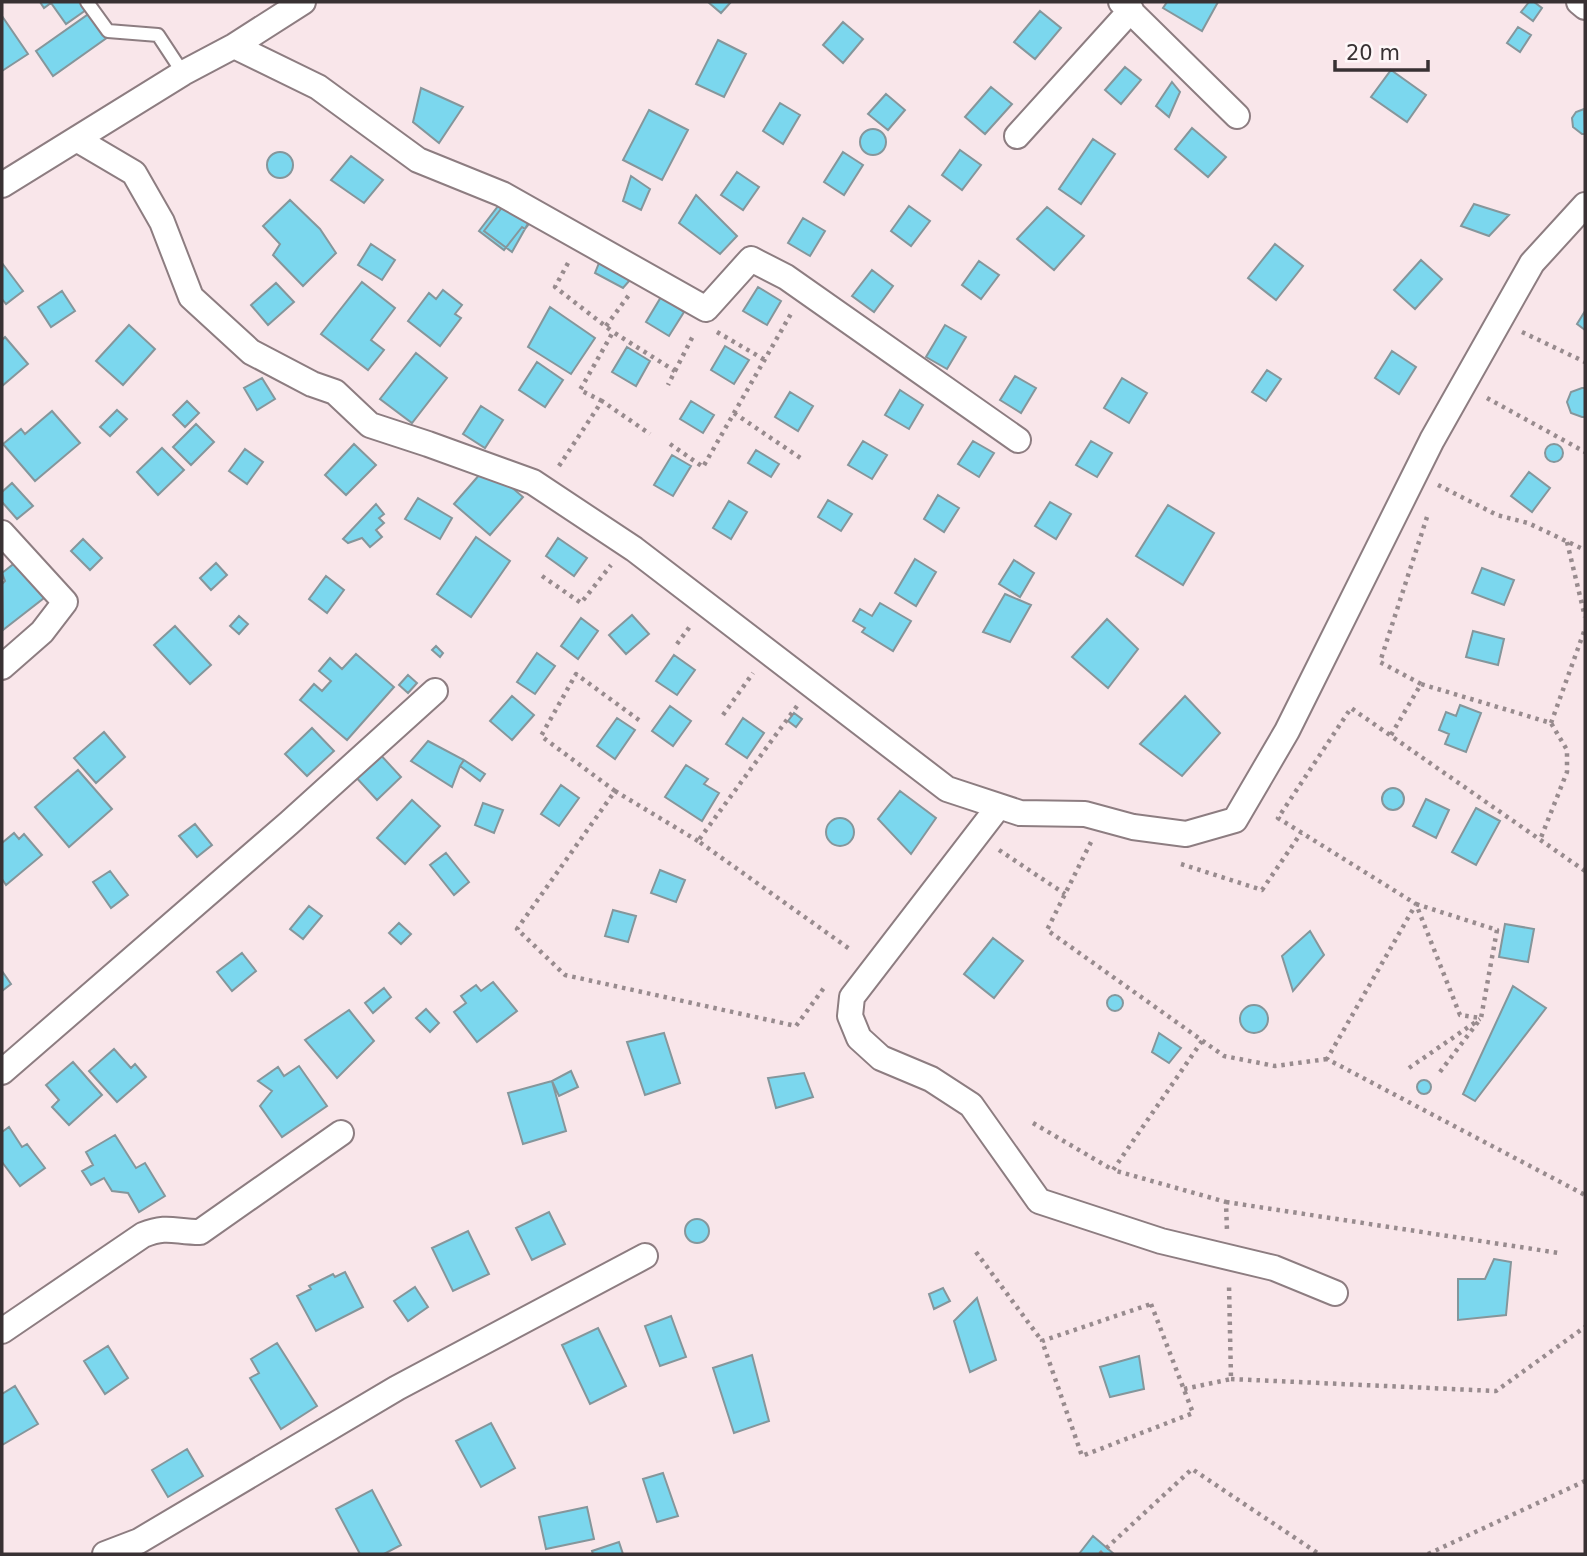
<svg xmlns="http://www.w3.org/2000/svg" width="1587" height="1556" font-family="'DejaVu Sans',sans-serif">
  <rect width="100%" height="100%" fill="#f9e6ea"/>
  <path fill="#7bd7ee" stroke="#85969b" stroke-width="2" d="M40,2H81L86,10L66,24L51,3L44,8Z
    M708,2H731L721,13Z
    M1167,2H1218L1202,31L1163,8Z
    M1529,2H1534L1542,8L1533,21L1521,12Z
    M1040,11L1061,28L1035,59L1014,42Z
    M90,13L108,37L53,76L36,51Z
    M2,16L28,54L2,71Z
    M843,22L863,39L843,63L823,45Z
    M1518,27L1531,35L1520,52L1507,43Z
    M718,40L746,54L724,97L696,84Z
    M1125,67L1141,80L1121,104L1105,90Z
    M1391,70L1426,95L1407,122L1371,97Z
    M1172,82L1180,92L1169,117L1156,106Z
    M991,87L1012,104L985,134L965,117Z
    M421,88L463,107L439,143L413,122Z
    M886,94L905,110L888,130L868,114Z
    M780,103L800,115L783,144L763,131Z
    M1584,109L1585,134H1582L1573,127L1572,118L1576,112Z
    M649,110L688,130L662,180L623,160Z
    M1192,128L1226,157L1208,177L1175,149Z
    M860 142a13 13 0 1 1 26 0a13 13 0 1 1-26 0Z
    M1093,139L1115,154L1081,204L1059,189Z
    M960,150L981,165L962,190L942,175Z
    M843,152L863,165L844,195L824,182Z
    M267 165a13 13 0 1 1 26 0a13 13 0 1 1-26 0Z
    M351,156L383,180L364,203L331,180Z
    M737,172L759,187L743,210L721,195Z
    M631,176L650,189L641,210L623,201Z
    M696,195L737,236L720,254L679,223Z
    M505,197L533,219L525,229L522,227L504,250L479,231Z
    M290,200L320,229L336,253L303,286L273,255L280,244L263,226Z
    M1474,204L1509,215L1489,236L1461,226Z
    M504,205L530,220L512,252L484,231Z
    M909,206L930,221L911,246L891,231Z
    M1047,207L1084,236L1054,270L1017,239Z
    M803,218L825,231L810,256L788,243Z
    M371,244L395,260L382,280L358,265Z
    M1275,244L1303,266L1276,300L1248,278Z
    M1421,260L1442,279L1415,309L1394,290Z
    M979,261L999,275L981,299L962,285Z
    M2,263L23,291L6,304L2,299Z
    M599,263L630,280L623,288L595,273Z
    M872,270L893,286L874,312L852,296Z
    M362,282L395,308L371,340L384,350L368,370L321,334Z
    M276,283L294,302L268,325L251,305Z
    M758,287L781,301L767,325L743,311Z
    M443,290L462,305L455,314L461,318L440,346L408,321L429,293L436,299Z
    M62,291L75,311L51,327L38,307Z
    M661,297L684,312L669,336L646,322Z
    M550,307L595,338L571,374L528,347Z
    M1585,311V330L1577,324Z
    M129,325L155,349L123,385L96,361Z
    M945,325L966,337L947,369L926,357Z
    M5,337L28,364L2,386V340Z
    M725,346L749,360L734,384L711,370Z
    M627,347L650,361L636,386L612,372Z
    M1392,351L1416,367L1399,394L1375,378Z
    M416,353L447,378L412,423L380,399Z
    M537,362L563,380L545,407L519,390Z
    M1267,370L1281,379L1266,401L1252,392Z
    M1015,376L1036,388L1021,413L1000,400Z
    M262,378L275,399L257,410L244,388Z
    M1122,378L1147,393L1129,423L1104,408Z
    M1582,388H1585V417H1582L1571,413L1567,402L1571,392Z
    M900,390L923,405L909,429L885,415Z
    M790,392L813,406L798,431L775,417Z
    M187,401L199,413L185,427L173,415Z
    M691,401L714,415L703,433L680,419Z
    M481,406L503,420L485,448L463,434Z
    M117,410L127,419L110,436L100,427Z
    M52,411L80,443L35,481L3,444L21,429L25,434Z
    M196,424L214,442L191,465L173,447Z
    M863,441L887,455L872,479L848,465Z
    M973,441L994,453L979,477L958,464Z
    M1091,441L1112,453L1097,477L1076,465Z
    M354,444L376,465L346,495L325,475Z
    M1545 453a9 9 0 1 1 18 0a9 9 0 1 1-18 0Z
    M162,448L184,470L158,495L137,472Z
    M245,449L263,462L247,484L229,471Z
    M756,450L779,464L771,477L748,463Z
    M672,455L691,466L673,496L654,485Z
    M487,466L523,497L490,535L454,504Z
    M1529,472L1550,488L1532,512L1511,496Z
    M12,483L33,506L17,519L2,502V492Z
    M938,495L959,508L944,532L924,519Z
    M418,498L452,518L440,539L405,519Z
    M828,500L852,514L841,531L818,517Z
    M729,501L747,512L731,539L713,528Z
    M1050,502L1071,514L1056,539L1035,526Z
    M376,504L384,514L379,518L384,523L376,530L382,537L370,547L362,538L348,543L343,539Z
    M1168,505L1214,533L1183,585L1136,556Z
    M476,537L510,561L471,617L437,594Z
    M558,538L587,558L574,576L546,556Z
    M83,539L102,558L90,570L71,551Z
    M915,559L936,572L916,606L895,593Z
    M1014,560L1034,573L1020,597L999,584Z
    M16,562L44,598L3,630L2,584L5,581L2,573Z
    M216,563L227,575L211,590L200,578Z
    M1482,568L1514,580L1504,605L1472,593Z
    M326,576L344,590L327,613L309,599Z
    M1005,594L1031,605L1010,642L983,632Z
    M880,603L911,621L893,651L862,632L865,628L853,621L860,609L872,616Z
    M632,615L649,634L626,654L609,635Z
    M239,616L248,624L239,634L230,626Z
    M581,618L598,631L578,659L561,646Z
    M1107,619L1138,649L1108,688L1072,657Z
    M175,626L211,665L190,684L154,645Z
    M1473,631L1504,639L1498,665L1466,657Z
    M436,646L443,653L440,657L432,650Z
    M537,653L555,666L535,694L517,682Z
    M356,654L394,687L347,740L300,700L314,684L322,691L331,681L319,671L330,658L342,669Z
    M674,655L695,670L677,695L656,681Z
    M408,675L417,683L408,693L399,685Z
    M512,696L534,715L512,740L490,721Z
    M1185,696L1220,733L1182,776L1140,744Z
    M1460,705L1481,713L1466,752L1445,744L1449,734L1439,730L1446,712L1456,716Z
    M670,706L691,721L673,746L652,731Z
    M794,713L802,719L796,727L788,721Z
    M617,718L635,730L615,759L597,746Z
    M743,718L764,733L747,758L726,744Z
    M312,728L334,751L307,776L285,754Z
    M104,732L125,757L96,783L74,758Z
    M428,741L464,760L460,766L452,787L411,761Z
    M377,751L401,777L377,800L353,774Z
    M464,760L485,774L480,781L460,766Z
    M686,765L708,779L704,784L719,793L702,821L665,797Z
    M78,770L112,809L69,847L35,807Z
    M561,785L579,798L559,826L541,814Z
    M1382 799a11 11 0 1 1 22 0a11 11 0 1 1-22 0Z
    M900,791L936,818L911,854L878,819Z
    M1426,799L1449,810L1436,838L1413,826Z
    M412,800L440,826L405,864L377,838Z
    M483,803L503,810L494,833L475,825Z
    M1476,808L1500,821L1476,865L1452,852Z
    M826 832a14 14 0 1 1 28 0a14 14 0 1 1-28 0Z
    M195,824L212,845L197,857L179,836Z
    M14,833L19,839L24,834L42,855L6,885L2,879V843Z
    M446,853L469,882L454,895L430,865Z
    M660,870L685,880L676,902L651,893Z
    M110,871L128,895L111,908L93,882Z
    M309,906L322,916L303,939L290,929Z
    M613,910L636,916L628,942L605,936Z
    M399,923L411,934L401,944L389,933Z
    M1505,924L1534,929L1528,962L1499,957Z
    M1310,931L1324,955L1293,991L1282,956Z
    M993,938L1023,961L994,998L964,974Z
    M242,953L256,971L232,991L217,972Z
    M2,971L11,984L2,991Z
    M493,982L517,1011L477,1042L454,1012L466,1003L461,996L476,985L481,991Z
    M1513,986L1546,1008L1475,1101L1463,1094Z
    M384,988L391,997L373,1013L365,1003Z
    M1107 1003a8 8 0 1 1 16 0a8 8 0 1 1-16 0Z
    M1240 1019a14 14 0 1 1 28 0a14 14 0 1 1-28 0Z
    M426,1009L439,1023L430,1032L416,1018Z
    M349,1010L374,1041L337,1078L305,1040Z
    M664,1033L680,1083L645,1095L627,1042Z
    M1159,1033L1181,1048L1169,1063L1152,1052Z
    M114,1049L131,1068L135,1064L146,1077L117,1102L89,1071Z
    M73,1062L102,1095L69,1125L52,1107L59,1100L46,1085Z
    M299,1066L327,1106L282,1137L260,1106L272,1091L258,1081L278,1067L284,1076Z
    M571,1071L578,1087L559,1096L552,1081Z
    M804,1073L813,1097L776,1108L768,1078Z
    M1417 1087a7 7 0 1 1 14 0a7 7 0 1 1-14 0Z
    M552,1081L566,1131L523,1144L508,1093Z
    M9,1127L22,1147L27,1144L45,1168L20,1186L2,1162V1132Z
    M115,1135L136,1168L145,1163L165,1196L139,1212L128,1193L112,1191L104,1178L91,1185L82,1171L93,1165L86,1152Z
    M549,1212L565,1244L532,1260L516,1228Z
    M685 1231a12 12 0 1 1 24 0a12 12 0 1 1-24 0Z
    M468,1231L489,1274L453,1291L432,1248Z
    M1494,1259L1511,1262L1506,1315L1458,1320V1279H1485Z
    M345,1272L363,1307L316,1331L297,1296L311,1289L309,1286L333,1274L335,1277Z
    M415,1287L428,1307L408,1321L394,1301Z
    M943,1288L950,1301L934,1309L929,1294Z
    M977,1298L996,1360L970,1372L954,1321Z
    M671,1316L686,1357L660,1366L645,1326Z
    M598,1328L626,1386L590,1404L562,1345Z
    M277,1343L317,1406L281,1429L250,1378L259,1373L251,1359Z
    M108,1346L128,1378L105,1394L84,1361Z
    M752,1355L769,1421L734,1433L713,1368Z
    M1139,1356L1144,1389L1110,1397L1100,1367Z
    M15,1386L38,1424L2,1445V1394Z
    M491,1423L515,1468L481,1487L456,1441Z
    M187,1449L203,1476L168,1497L152,1470Z
    M663,1473L678,1516L657,1522L643,1479Z
    M372,1490L401,1545L384,1554H360L336,1509Z
    M587,1507L594,1539L546,1549L539,1517Z
    M1093,1536L1114,1554H1079Z
    M619,1542L623,1554H593L592,1551Z"/>
  <g fill="none" stroke-linecap="round" stroke-linejoin="round">
    <g stroke="#8d7d81" stroke-width="16">
      <path id="service" d="M87,2L108,31L158,35L183,73"/>
    </g>
    <g stroke="#8d7d81" stroke-width="28">
      <path id="minor" d="M1121,2L1237,116
        M1579,2L1585,7
        M234,46L318,87L418,160L502,194L706,309L751,259L786,277L1018,440
        M1017,136L1131,10
        M78,140L134,173L162,222L191,297L251,352L312,384L335,392L370,425L428,444L533,482L634,549L947,789L1020,813L1085,814L1133,827L1186,834L1235,820L1287,731L1432,440L1532,263L1585,205
        M2,185L183,73L234,46L303,2
        M2,533L65,602L42,632L2,667
        M999,806L852,997L850,1016L859,1038L881,1058L931,1079L971,1105L1039,1201L1161,1241L1274,1268L1335,1293
        M2,1072L289,823L435,691
        M2,1331L143,1235C168,1225 174,1232 200,1232L341,1133
        M105,1554L139,1541L397,1388L645,1256"/>
    </g>
    <path stroke="#988b8e" stroke-width="4.5" stroke-dasharray="3.5 5" stroke-linecap="butt" d="M568,263L555,287L613,332
      M606,326L629,295
      M717,332L765,360
      M1522,332L1585,362
      M675,371L694,334
      M1487,398L1585,452
      M602,401L580,390L613,332L675,371L668,385
      M734,413L802,459
      M670,444L703,467L792,312
      M559,466L602,401L650,434
      M1438,485L1497,515L1528,523L1585,550
      M1567,542L1585,617
      M542,576L581,603L611,565
      M677,644L691,625
      M1421,684L1380,662L1427,517
      M797,706L698,841L851,950
      M723,715L753,673
      M1551,723L1585,629
      M1391,735L1421,684L1551,723L1567,750V772L1540,840
      M615,791L541,736L576,674L643,723
      M698,841L615,791L517,929L565,975L796,1026L826,985
      M1091,842L1047,930L1224,1056L1275,1066L1327,1059
      M999,850L1065,894
      M1181,864L1262,890L1301,833
      M1585,871L1351,708L1278,818L1416,904L1327,1059L1585,1195
      M1416,904L1497,930L1481,1018L1460,1015Z
      M1202,1041L1113,1170L1226,1202L1227,1231
      M1409,1068L1480,1019
      M1440,1072L1478,1022
      M1033,1123L1113,1170
      M1226,1202L1559,1253
      M976,1252L1042,1341
      M1151,1304L1193,1413L1082,1456L1042,1341Z
      M1231,1379L1496,1391L1585,1327
      M1184,1389L1231,1379L1229,1285
      M1100,1554L1192,1469L1319,1554
      M1428,1554L1585,1481"/>
    <use href="#service" stroke="#fff" stroke-width="12"/>
    <use href="#minor" stroke="#fff" stroke-width="24"/>
  </g>
  <rect width="1587" height="1556" fill="none" stroke="#383133" stroke-width="7"/>
  <path d="M1335 60v10h93v-10" fill="none" stroke="#383133" stroke-width="3.5"/>
  <text x="1346" y="60" font-size="21" fill="#383133" stroke="#fef7f8" stroke-width="5" paint-order="stroke">20 m</text>
</svg>
